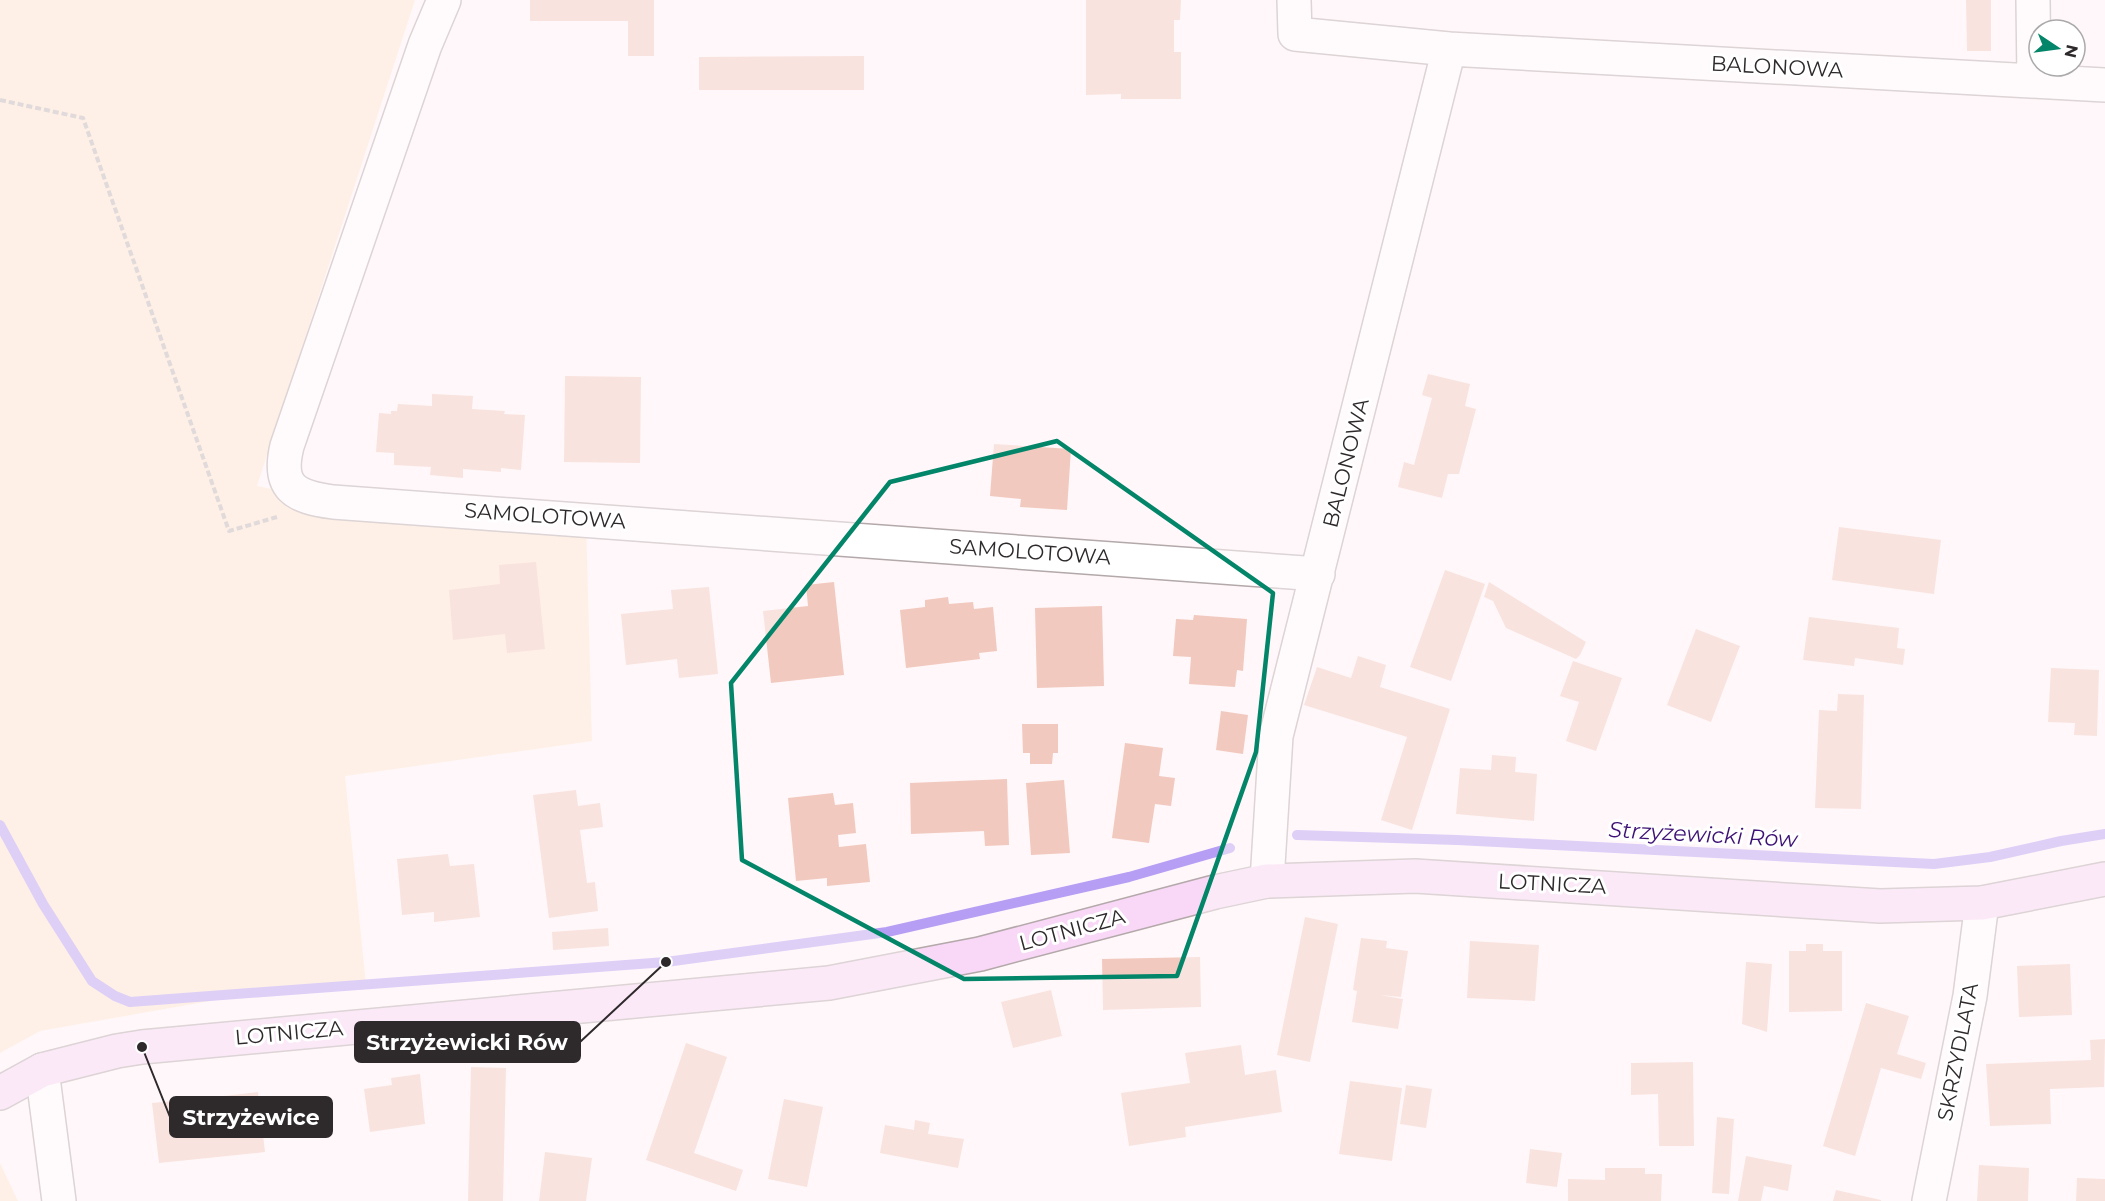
<svg xmlns="http://www.w3.org/2000/svg" width="2105" height="1201" font-family="Montserrat,sans-serif">
  <rect width="100%" height="100%" fill="#fff7f9"/>
  <path fill="#fde7ce" d="M0,0H415L257,486L333,502L586,519L592,741L345,776L366,985L244,995L40,1031L0,1053Z
    M0,1163L18,1201H0Z"/>
  <g fill="none" stroke-linecap="round" stroke-linejoin="round">
    <path stroke="#b69ef4" stroke-width="10" d="M0,825L43,904L92,981L115,996L130,1002L666,962L887,932L1129,877L1230,848
      M1297,835L1457,840L1934,864L1990,857L2061,841L2105,834"/>
  </g>
  <path fill="#f2c9be" d="M530,0H654V56H628V21H530Z
    M1086,0H1181L1180,20H1174V52H1181V99H1121V94L1086,95Z
    M1966,0H1991V51H1967Z
    M864,56V90H699V57Z
    M1428,374L1470,384L1465,406L1476,409L1459,474H1448L1442,498L1398,487L1404,462L1414,465L1432,398L1422,395Z
    M565,376L641,377L640,463L564,462Z
    M432,394L473,396L472,409L505,411L504,414L525,415L521,470L501,468V472L463,469V478L430,475L431,467L394,465V453L376,452L379,413L391,414V411H397L398,404L432,406Z
    M994,444L1071,449L1067,510L1020,507L1021,499L990,496Z
    M1839,527L1941,540L1934,594L1832,580Z
    M536,562L545,649L507,653L505,634L453,640L449,590L500,584L499,565Z
    M1445,570L1485,584L1451,681L1410,667Z
    M834,582L844,675L771,683L763,611L808,606L806,585Z
    M1489,582L1586,642L1580,655L1576,659L1506,628L1493,601L1484,597Z
    M709,587L718,674L679,678L677,659L626,665L621,614L673,609L671,590Z
    M948,597L949,604L973,602L974,609L993,607L997,651L979,653L980,659L906,668L900,610L925,607V600Z
    M1102,606L1104,686L1037,688L1035,608Z
    M1194,615L1247,619L1243,671L1237,670L1235,687L1189,684L1191,657L1173,656L1176,619L1193,620Z
    M1809,617L1899,628L1897,648L1905,649L1903,665L1855,658L1854,666L1803,660Z
    M1696,629L1740,646L1711,722L1667,705Z
    M1358,656L1386,665L1380,687L1450,709L1412,830L1381,820L1407,737L1304,705L1317,667L1351,678Z
    M1573,661L1622,678L1596,751L1566,741L1579,702L1560,696Z
    M2051,668L2099,670L2097,736L2074,735L2075,723L2048,722Z
    M1838,694L1864,695L1861,809L1815,808L1819,710L1837,711Z
    M1221,711L1248,715L1243,754L1216,750Z
    M1022,724H1058V753H1053L1052,764H1030V753H1023Z
    M1125,743L1163,748L1159,776L1175,778L1171,806L1155,804L1149,843L1112,838Z
    M1492,755L1516,757L1515,772L1537,774L1534,821L1456,814L1460,768L1491,770Z
    M1007,779L1009,845L985,846L984,831L911,834L910,783Z
    M1064,780L1070,853L1031,855L1026,783Z
    M576,790L578,806L600,803L603,827L580,830L587,883L595,882L598,911L549,918L533,795Z
    M833,793L835,805L853,803L856,833L838,835L839,847L866,844L870,882L827,886V878L796,881L788,798Z
    M448,854L450,866L474,864L480,917L434,922V912L402,915L397,859Z
    M1305,917L1338,924L1310,1062L1277,1055Z
    M608,928L609,946L553,950L552,932Z
    M1361,938L1387,941L1386,948L1408,951L1401,997L1380,995L1403,999L1398,1029L1352,1022L1357,991L1353,990Z
    M1470,941L1539,945L1535,1001L1467,998Z
    M1806,944H1823V951H1842V1011L1789,1012V951H1806Z
    M1200,957L1201,1007L1103,1010L1102,959Z
    M1746,962L1772,964L1767,1032L1742,1024Z
    M2070,964L2072,1015L2019,1017L2017,966Z
    M1051,990L1062,1036L1013,1048L1001,1002Z
    M1866,1003L1909,1016L1897,1054L1926,1063L1921,1079L1881,1068L1855,1156L1823,1146Z
    M2105,1039L2104,1087L2050,1089L2051,1124L1990,1126L1986,1064L2091,1060L2090,1040Z
    M686,1043L727,1057L694,1153L743,1170L736,1191L646,1160Z
    M1241,1045L1245,1075L1276,1070L1282,1112L1185,1127L1186,1137L1129,1146L1121,1093L1190,1083L1185,1053Z
    M1693,1062L1694,1146H1659L1658,1094L1631,1095V1063Z
    M471,1067L506,1068L503,1201H468Z
    M420,1074L425,1124L370,1132L364,1089L392,1085L391,1078Z
    M1350,1081L1402,1088L1392,1161L1339,1154Z
    M1406,1085L1432,1089L1426,1128L1400,1124Z
    M258,1092L265,1152L159,1163L152,1103L185,1100L186,1107L208,1105L207,1098Z
    M784,1099L823,1107L807,1187L768,1179Z
    M1717,1117L1734,1119L1729,1194L1712,1193Z
    M915,1120L930,1123L928,1134L964,1139L958,1168L880,1153L885,1125L914,1130Z
    M1530,1149L1562,1153L1557,1187L1526,1183Z
    M545,1152L592,1158L586,1201H539Z
    M1746,1156L1792,1165L1788,1191L1764,1186L1761,1201H1738Z
    M1979,1165L2029,1168L2028,1201H1977Z
    M1605,1168H1645V1174H1662L1661,1201H1568V1179L1605,1180Z
    M2077,1178L2105,1179V1201H2076Z
    M1836,1190L1881,1200V1201H1833Z"/>
  <g fill="none" stroke-linecap="round" stroke-linejoin="round">
    <g stroke="#b3a8aa" stroke-width="36">
      <path id="street" d="M444,0L425,45L287,446C277,487 294,497 333,502L1318,574
        M1294,0L1295,34L1449,49
        M2033,0L2034,81
        M1267,881L1276,736L1449,49L2105,85
        M42,1070L59,1201
        M1929,1201L1970,996L1982,903"/>
    </g>
    <g stroke="#b3a8aa" stroke-width="36">
      <path id="secondary" d="M0,1093L42,1070L117,1051L142,1047L829,983L980,954L1215,892L1267,881L1415,876L1880,906L1982,903L2105,879"/>
    </g>
    <path stroke="#bcb5b7" stroke-width="4" stroke-dasharray="6 3" stroke-linecap="butt" d="M0,100L83,118L229,531L277,517"/>
    <use href="#street" stroke="#fff" stroke-width="33"/>
    <use href="#secondary" stroke="#f8d8f6" stroke-width="33"/>
  </g>
  <path d="M0 0H2105V1201H0ZM1057,441L1273,593L1256,752L1177,976L964,979L742,860L731,683L890,482Z" fill="#fff7f9" fill-opacity=".55" fill-rule="evenodd"/>
  <path fill="none" stroke="#028568" stroke-width="4.5" stroke-linejoin="round" d="M1057,441L1273,593L1256,752L1177,976L964,979L742,860L731,683L890,482Z"/>
  <g text-anchor="middle" stroke-width="6" stroke-linejoin="round" paint-order="stroke">
    <g font-size="21" fill="#2e2a2b" stroke="#fff">
      <text transform="translate(1777 67) rotate(3)" y="7">BALONOWA</text>
      <text transform="translate(1346 463) rotate(-76)" y="7">BALONOWA</text>
      <text transform="translate(545 516) rotate(4)" y="7">SAMOLOTOWA</text>
      <text transform="translate(1030 552) rotate(4)" y="7">SAMOLOTOWA</text>
      <text transform="translate(1552 884) rotate(3)" y="7">LOTNICZA</text>
      <text transform="translate(1072 930) rotate(-15)" y="7">LOTNICZA</text>
      <text transform="translate(289 1033) rotate(-5)" y="7">LOTNICZA</text>
      <text transform="translate(1958 1052) rotate(-79)" y="7">SKRZYDLATA</text>
    </g>
    <g font-size="22" font-style="italic" fill="#3d1175" stroke="#fff">
      <text transform="translate(1703 834) rotate(3)" y="8">Strzyżewicki Rów</text>
    </g>
  </g>
  <path fill="none" stroke="#2e2a2b" stroke-width="2" d="M666 962L580 1042M142 1047L170 1117"/>
  <g fill="#2e2a2b" stroke="#fff" stroke-width="2">
    <circle cx="666" cy="962" r="6"/>
    <circle cx="142" cy="1047" r="6"/>
  </g>
  <g fill="#2e2a2b" stroke="#2e2a2b" stroke-width="2">
    <rect x="355" y="1022" width="225" height="40" rx="6"/>
    <rect x="170" y="1097" width="162" height="40" rx="6"/>
  </g>
  <g font-size="22" text-anchor="middle" font-weight="bold" fill="#fff">
    <text x="467" y="1050">Strzyżewicki Rów</text>
    <text x="251" y="1125">Strzyżewice</text>
  </g>
  <g transform="translate(2057 48) rotate(103)"><circle r="28" fill="#ffffff" stroke="#abaaaa" stroke-width="1.5"/>
  <path d="M0-4.5L10 22L0 15L-10 22Z" fill="#028568"/>
  <text y="-9" font-size="16" font-weight="bold" text-anchor="middle" fill="#2e2a2b">N</text>
  </g>
</svg>
